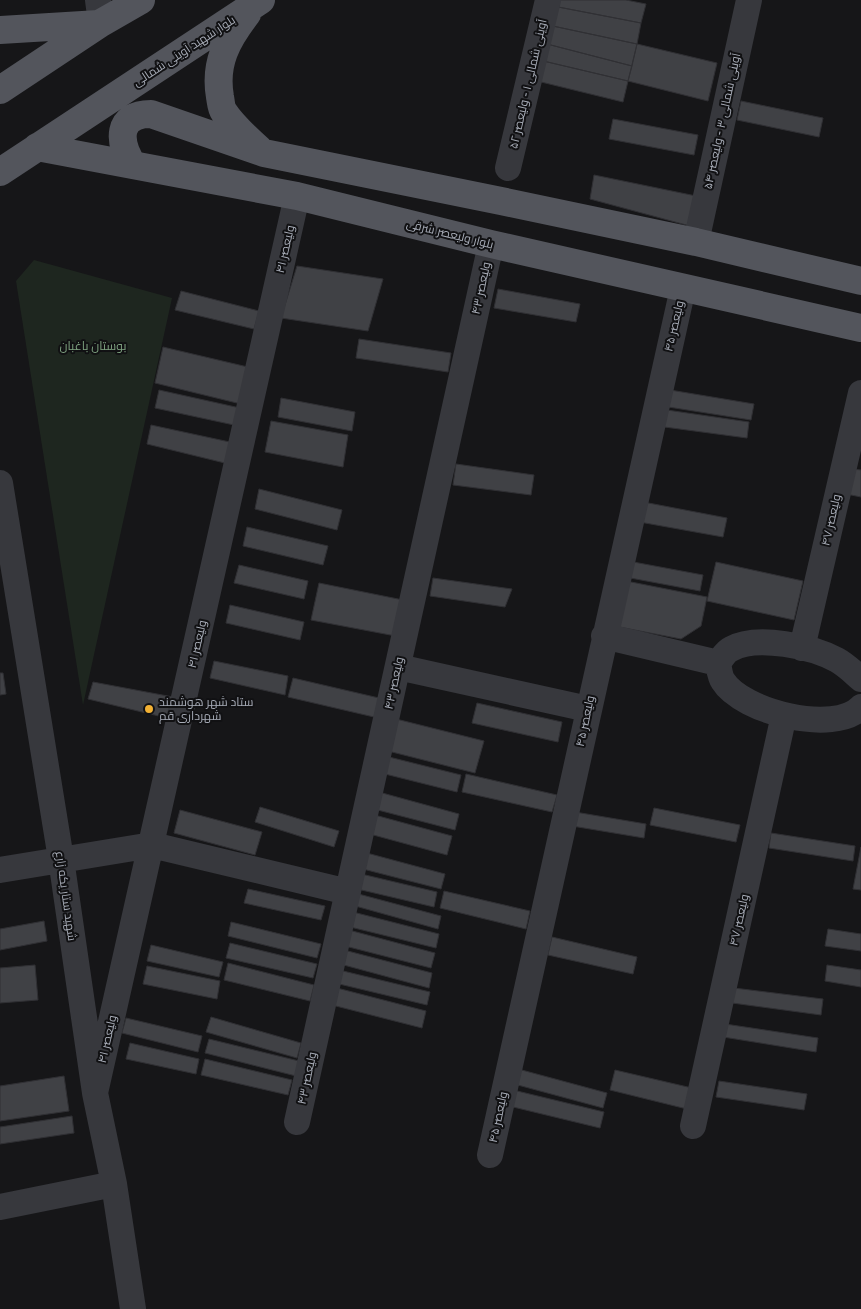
<svg xmlns="http://www.w3.org/2000/svg" width="861" height="1309" font-family="'IBM Plex Sans',Cairo,sans-serif">
  <rect width="100%" height="100%" fill="#161618"/>
  <path fill="#1e261f" d="M34,260L172,298L83,705L16,281Z"/>
  <path fill="#404145" stroke="#303034" d="M554,0H626L646,4L641,23L553,6Z
    M553,6L641,23L637,44L548,25Z
    M548,25L637,44L632,66L543,43Z
    M543,43L632,66L628,81L539,60Z
    M637,44L717,63L708,101L628,81Z
    M539,60L628,81L623,102L533,80Z
    M741,101L823,118L819,137L737,120Z
    M613,119L698,135L694,155L609,139Z
    M594,175L696,196L690,226L590,199Z
    M297,266L383,279L368,331L281,318Z
    M498,289L580,304L576,322L494,308Z
    M181,291L259,311L254,329L175,310Z
    M359,339L451,353L448,372L356,358Z
    M163,347L252,368L241,404L155,383Z
    M664,389L754,404L751,420L662,406Z
    M159,390L240,408L234,425L155,408Z
    M281,398L355,412L352,431L278,417Z
    M660,409L749,422L747,438L657,426Z
    M271,421L348,435L343,467L265,452Z
    M151,425L239,444L233,465L147,444Z
    M456,464L534,475L531,495L453,485Z
    M846,468L861,470V497L841,493Z
    M259,489L342,510L337,530L255,509Z
    M638,501L727,518L723,537L634,521Z
    M247,527L328,546L323,565L243,546Z
    M628,561L703,575L700,591L625,577Z
    M716,562L803,581L794,620L707,601Z
    M239,565L308,581L304,599L234,583Z
    M433,578L512,589L505,607L430,596Z
    M621,580L707,597L701,626L681,639L609,625Z
    M319,583L408,601L401,637L311,620Z
    M230,605L304,622L300,640L226,623Z
    M214,661L288,676L285,695L210,678Z
    M0,673H3L6,694L0,695Z
    M293,678L379,698L374,717L288,697Z
    M93,682L173,697L167,718L88,699Z
    M477,703L562,722L558,742L472,723Z
    M396,719L484,741L475,773L388,751Z
    M385,756L461,775L457,792L381,773Z
    M466,774L557,795L552,812L462,792Z
    M375,791L459,814L455,830L370,808Z
    M260,807L339,831L334,847L255,822Z
    M654,808L740,825L736,842L650,825Z
    M180,810L262,832L255,855L174,833Z
    M569,811L646,824L644,838L566,825Z
    M371,814L452,836L447,855L366,833Z
    M771,833L855,846L853,861L769,848Z
    M861,847V890L853,889Z
    M363,852L445,874L441,889L359,868Z
    M357,873L437,892L434,907L353,888Z
    M248,889L325,906L321,920L244,903Z
    M444,891L530,911L526,929L440,908Z
    M351,892L441,916L438,929L348,904Z
    M345,910L439,934L436,948L342,925Z
    M44,921L47,941L0,950V929Z
    M231,922L321,944L317,958L228,936Z
    M345,929L435,953L431,968L341,945Z
    M828,929L861,934V951L825,946Z
    M552,937L637,957L633,974L548,955Z
    M230,943L317,964L313,978L226,958Z
    M151,945L223,962L219,977L147,961Z
    M344,950L432,973L429,988L340,964Z
    M228,963L314,985L310,1001L224,980Z
    M35,965L38,1000L0,1003V968Z
    M827,965L861,970V987L825,981Z
    M147,966L220,981L217,999L143,984Z
    M339,970L430,992L427,1005L335,983Z
    M333,987L426,1011L422,1028L328,1004Z
    M734,988L823,999L821,1015L732,1003Z
    M211,1017L301,1043L297,1058L206,1032Z
    M126,1018L202,1036L198,1052L122,1033Z
    M725,1024L818,1038L816,1052L723,1037Z
    M209,1039L299,1061L296,1076L205,1053Z
    M130,1043L199,1059L196,1074L126,1059Z
    M205,1059L292,1080L288,1095L201,1075Z
    M518,1069L607,1093L603,1108L514,1084Z
    M615,1070L692,1088L687,1109L610,1090Z
    M64,1076L69,1111L0,1121V1086Z
    M719,1081L807,1094L804,1110L716,1097Z
    M513,1090L604,1112L600,1128L509,1106Z
    M72,1116L74,1133L0,1144V1127Z"/>
  <g fill="none" stroke-linecap="round" stroke-linejoin="round">
    <path stroke="#37383d" stroke-width="26" d="M98,0L101,23
      M508,168L548,0
      M696,242L749,0
      M0,483L61,859L95,1093L114,1184L133,1309
      M604,636L718,663
      M802,648L861,393
      M398,667L588,709
      M861,679C853,672 846,665 837,660C813,647 757,634 731,649C726,651 722,658 718,663C719,668 720,677 723,681C742,712 835,735 861,707
      M0,870L152,845L348,892
      M95,1093L297,196
      M297,1122L491,244
      M693,1126L784,715
      M490,1155L683,288
      M0,1207L114,1184"/>
    <path stroke="#53555c" stroke-width="28" d="M247,14C227,40 214,63 220,97C221,102 221,108 224,112C233,126 247,138 259,149
      M0,30L99,24
      M0,90L101,23L141,0
      M37,147L297,196L491,244L861,328
      M133,165C118,142 116,114 151,114L264,153L501,201L696,242L861,281
      M0,172L261,0"/>
  </g>
  <circle fill="#f2b134" stroke="#111113" stroke-width="2" cx="149" cy="709" r="5"/>
  <g text-anchor="middle" stroke-width="4" stroke-linejoin="round" paint-order="stroke">
    <g font-size="12" fill="#a8adb8" stroke="#111113">
      <text transform="translate(184 51) rotate(-33)" y="4">بلوار شهید آوینی شمالی</text>
      <text transform="translate(528 84) rotate(-77)" y="4">آوینی شمالی ۱ - ولیعصر ۵۲</text>
      <text transform="translate(722 121) rotate(-78)" y="4">آوینی شمالی ۳ - ولیعصر ۵۴</text>
      <text transform="translate(450 234) rotate(14)" y="4">بلوار ولیعصر شرقی</text>
      <text transform="translate(285 249) rotate(-77)" y="4">ولیعصر ۴۱</text>
      <text transform="translate(481 288) rotate(-78)" y="4">ولیعصر ۴۳</text>
      <text transform="translate(674 326) rotate(-77)" y="4">ولیعصر ۴۵</text>
      <text transform="translate(831 520) rotate(-77)" y="4">ولیعصر ۴۷</text>
      <text transform="translate(197 644) rotate(-77)" y="4">ولیعصر ۴۱</text>
      <text transform="translate(394 683) rotate(-78)" y="4">ولیعصر ۴۳</text>
      <text transform="translate(585 721) rotate(-78)" y="4">ولیعصر ۴۵</text>
      <text transform="translate(66 896) rotate(82)" y="4">شهید ستار یکه زارع</text>
      <text transform="translate(739 920) rotate(-77)" y="4">ولیعصر ۴۷</text>
      <text transform="translate(107 1039) rotate(-77)" y="4">ولیعصر ۴۱</text>
      <text transform="translate(307 1078) rotate(-78)" y="4">ولیعصر ۴۳</text>
      <text transform="translate(498 1117) rotate(-78)" y="4">ولیعصر ۴۵</text>
    </g>
    <g font-size="12" fill="#7fa381" stroke="#111113">
      <text x="93" y="350">بوستان باغبان</text>
    </g>
    <g font-size="12" fill="#a8adb8" stroke="#111113" text-anchor="start">
      <text x="159" y="706">ستاد شهر هوشمند<tspan x="159" dy="14">شهرداری قم</tspan></text>
    </g>
  </g>
</svg>
